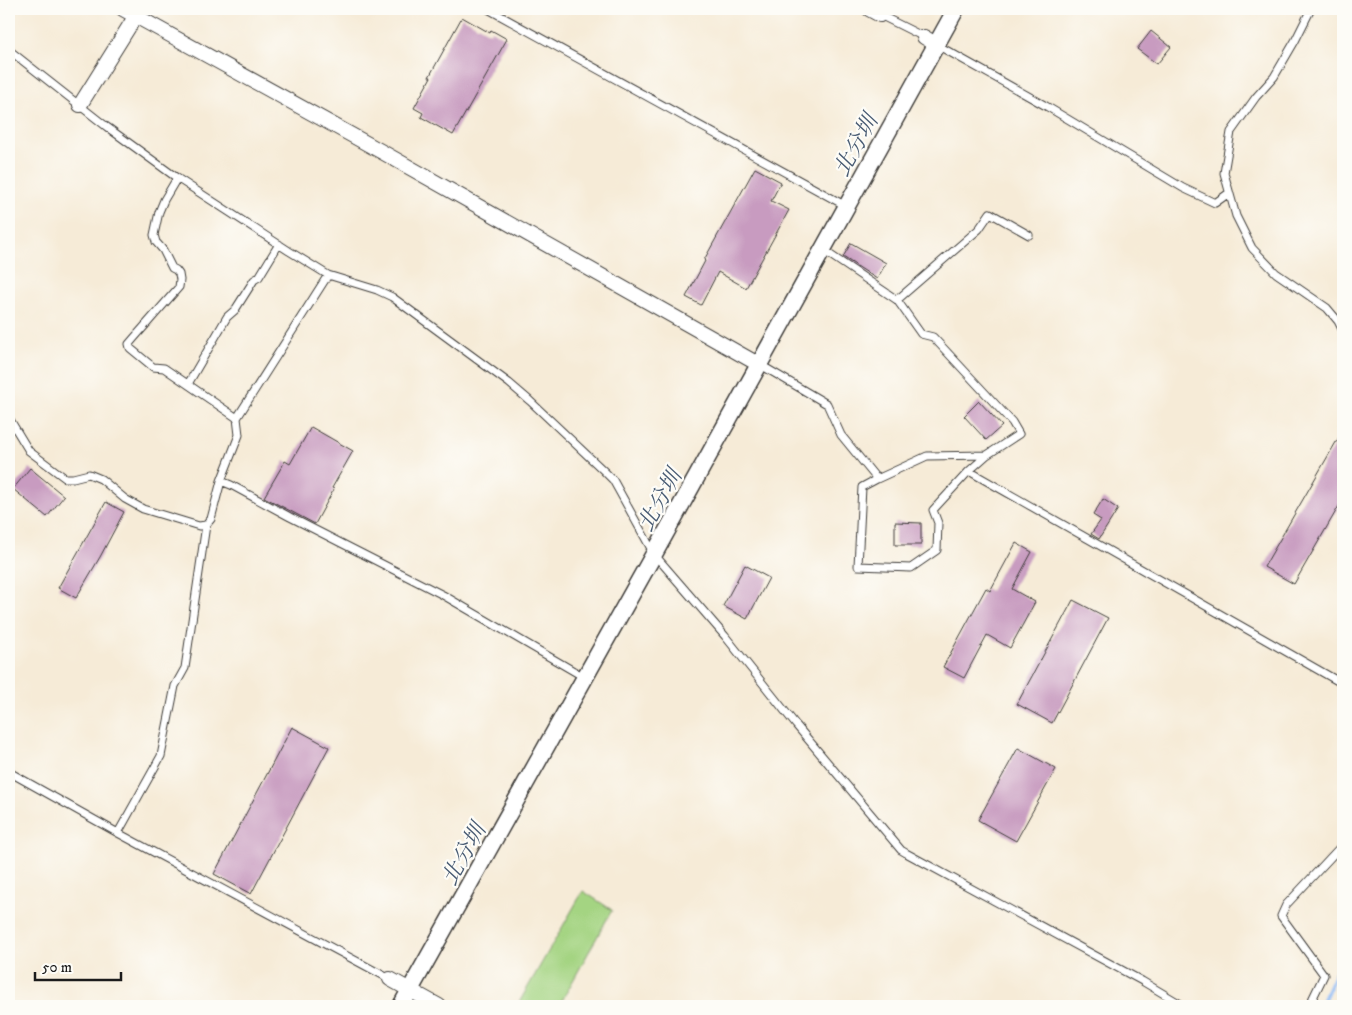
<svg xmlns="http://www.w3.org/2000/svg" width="1352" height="1015" font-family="'IM FELL DW Pica','Noto Serif TC',serif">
  <rect width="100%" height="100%" fill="#fdfcf7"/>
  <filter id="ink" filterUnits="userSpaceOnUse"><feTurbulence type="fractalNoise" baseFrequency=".02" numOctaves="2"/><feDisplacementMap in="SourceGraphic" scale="10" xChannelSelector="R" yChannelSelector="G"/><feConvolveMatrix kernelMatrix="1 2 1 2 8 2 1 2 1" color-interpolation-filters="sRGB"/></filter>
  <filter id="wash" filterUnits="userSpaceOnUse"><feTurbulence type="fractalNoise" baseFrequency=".0096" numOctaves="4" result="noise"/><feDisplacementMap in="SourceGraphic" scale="20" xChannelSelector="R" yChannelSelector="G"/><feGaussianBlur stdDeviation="1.12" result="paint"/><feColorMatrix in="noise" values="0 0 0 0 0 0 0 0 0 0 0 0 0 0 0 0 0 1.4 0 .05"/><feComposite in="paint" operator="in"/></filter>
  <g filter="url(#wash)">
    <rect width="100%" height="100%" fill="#f6ebd7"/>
    <path fill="#a4d482" stroke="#60784f" d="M583,891L612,910L559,1006H517Z"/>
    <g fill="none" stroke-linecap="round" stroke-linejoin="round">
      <path stroke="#8bbaf6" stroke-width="4" d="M1321,1006L1343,956"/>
    </g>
    <g id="blocks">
      <path fill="#c89bc0" d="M462,17L490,33L491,30L507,39L453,135L421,117L423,113L414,108L431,77H429Z
        M1151,31L1171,47L1157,64L1137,49Z
        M755,168L781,182L771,201L789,210L746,288L718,272L701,305L686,297L705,261L704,260Z
        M851,243L886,263L877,279L843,257Z
        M979,401L1002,426L986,440L964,416Z
        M311,427L353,451L332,488L334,489L315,524L264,497L285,461L290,464Z
        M1343,430V499L1294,584L1264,567Z
        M30,468L64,496L47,517L13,489Z
        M1103,499L1118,509L1099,539L1091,534L1101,520L1093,515Z
        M106,502L124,512L100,557L76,598L58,588Z
        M895,522L921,523V545H895Z
        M1016,543L1032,552L1012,589L1035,602L1010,648L987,635L964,678L943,667L986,588L990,591Z
        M745,565L769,578L747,619L723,606Z
        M1073,600L1108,618L1052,723L1017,704Z
        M292,727L329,747L251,894L214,874Z
        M1018,748L1056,769L1016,841L978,820Z"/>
    </g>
  </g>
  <g filter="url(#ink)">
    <use href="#blocks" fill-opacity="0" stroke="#3d3b38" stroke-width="1"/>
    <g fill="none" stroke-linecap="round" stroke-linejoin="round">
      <g stroke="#3d3b38" stroke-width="9">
        <path id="service" d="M488,9L846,206
          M1311,9L1295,41L1274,77L1256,97L1231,132L1224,173L1236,216L1252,248L1276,273L1327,308L1338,321L1343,331
          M880,15L924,37
          M937,45L1046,106L1183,188L1215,203L1229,193
          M9,50L107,127L177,178L289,251L328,275L377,290L392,297L509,383L530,401L604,471L613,480L654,554L725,636L796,725L901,850L906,853L1142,981L1184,1006
          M177,178L164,200L159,212L154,235L156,242L163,250L172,268L176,270L179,274L180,280L179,287L135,337L129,344L130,348L153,367L164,368L237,418
          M823,250L897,300L921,334L933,337L1012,422L1019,434L987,455L927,456L877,479
          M897,300L979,229L990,213L1029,235
          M759,364L827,404L841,435L877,479L862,487L858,566L911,568L937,550L938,523L933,510L969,471L1343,684
          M188,384L227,317L235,310L254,280L259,277L279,244
          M9,418L29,451L65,478H73L89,474L101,479L125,499L143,509L199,526L206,525L211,519L221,481L231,485L290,517L443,595L584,677
          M969,471L987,455
          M221,481L239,435L237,418L328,275
          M9,772L118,833L390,979
          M118,833L161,756L175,686L185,668L206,525
          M1309,1006L1324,975L1281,916L1286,905L1343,844"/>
      </g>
      <g stroke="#3d3b38" stroke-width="16">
        <path id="minor" d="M123,9L384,153L758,364
          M869,9L880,15
          M924,37L937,45
          M80,105L140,9
          M390,979L439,1006"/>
      </g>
      <g stroke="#3d3b38" stroke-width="19">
        <path id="tertiary" d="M401,1006L654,554L956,9"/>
      </g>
      <use href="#service" stroke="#fff" stroke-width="7"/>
      <use href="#minor" stroke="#fff" stroke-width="14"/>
      <use href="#tertiary" stroke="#fff" stroke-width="16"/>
    </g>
  </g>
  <g text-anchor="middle" stroke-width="4.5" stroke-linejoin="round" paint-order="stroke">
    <g font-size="22" font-style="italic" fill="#485b73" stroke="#fdfcf7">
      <text transform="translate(855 145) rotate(-61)" y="8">北分圳</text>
      <text transform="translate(659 500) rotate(-61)" y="8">北分圳</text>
      <text transform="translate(463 854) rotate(-61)" y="8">北分圳</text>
    </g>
  </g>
  <rect width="1352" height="1015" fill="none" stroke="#fdfcf7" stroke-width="30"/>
  <path d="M35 972v8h86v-8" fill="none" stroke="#1c1c1c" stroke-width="2.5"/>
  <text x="42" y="972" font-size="15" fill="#1c1c1c" stroke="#fdfcf7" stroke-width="4" paint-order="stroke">50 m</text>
</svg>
